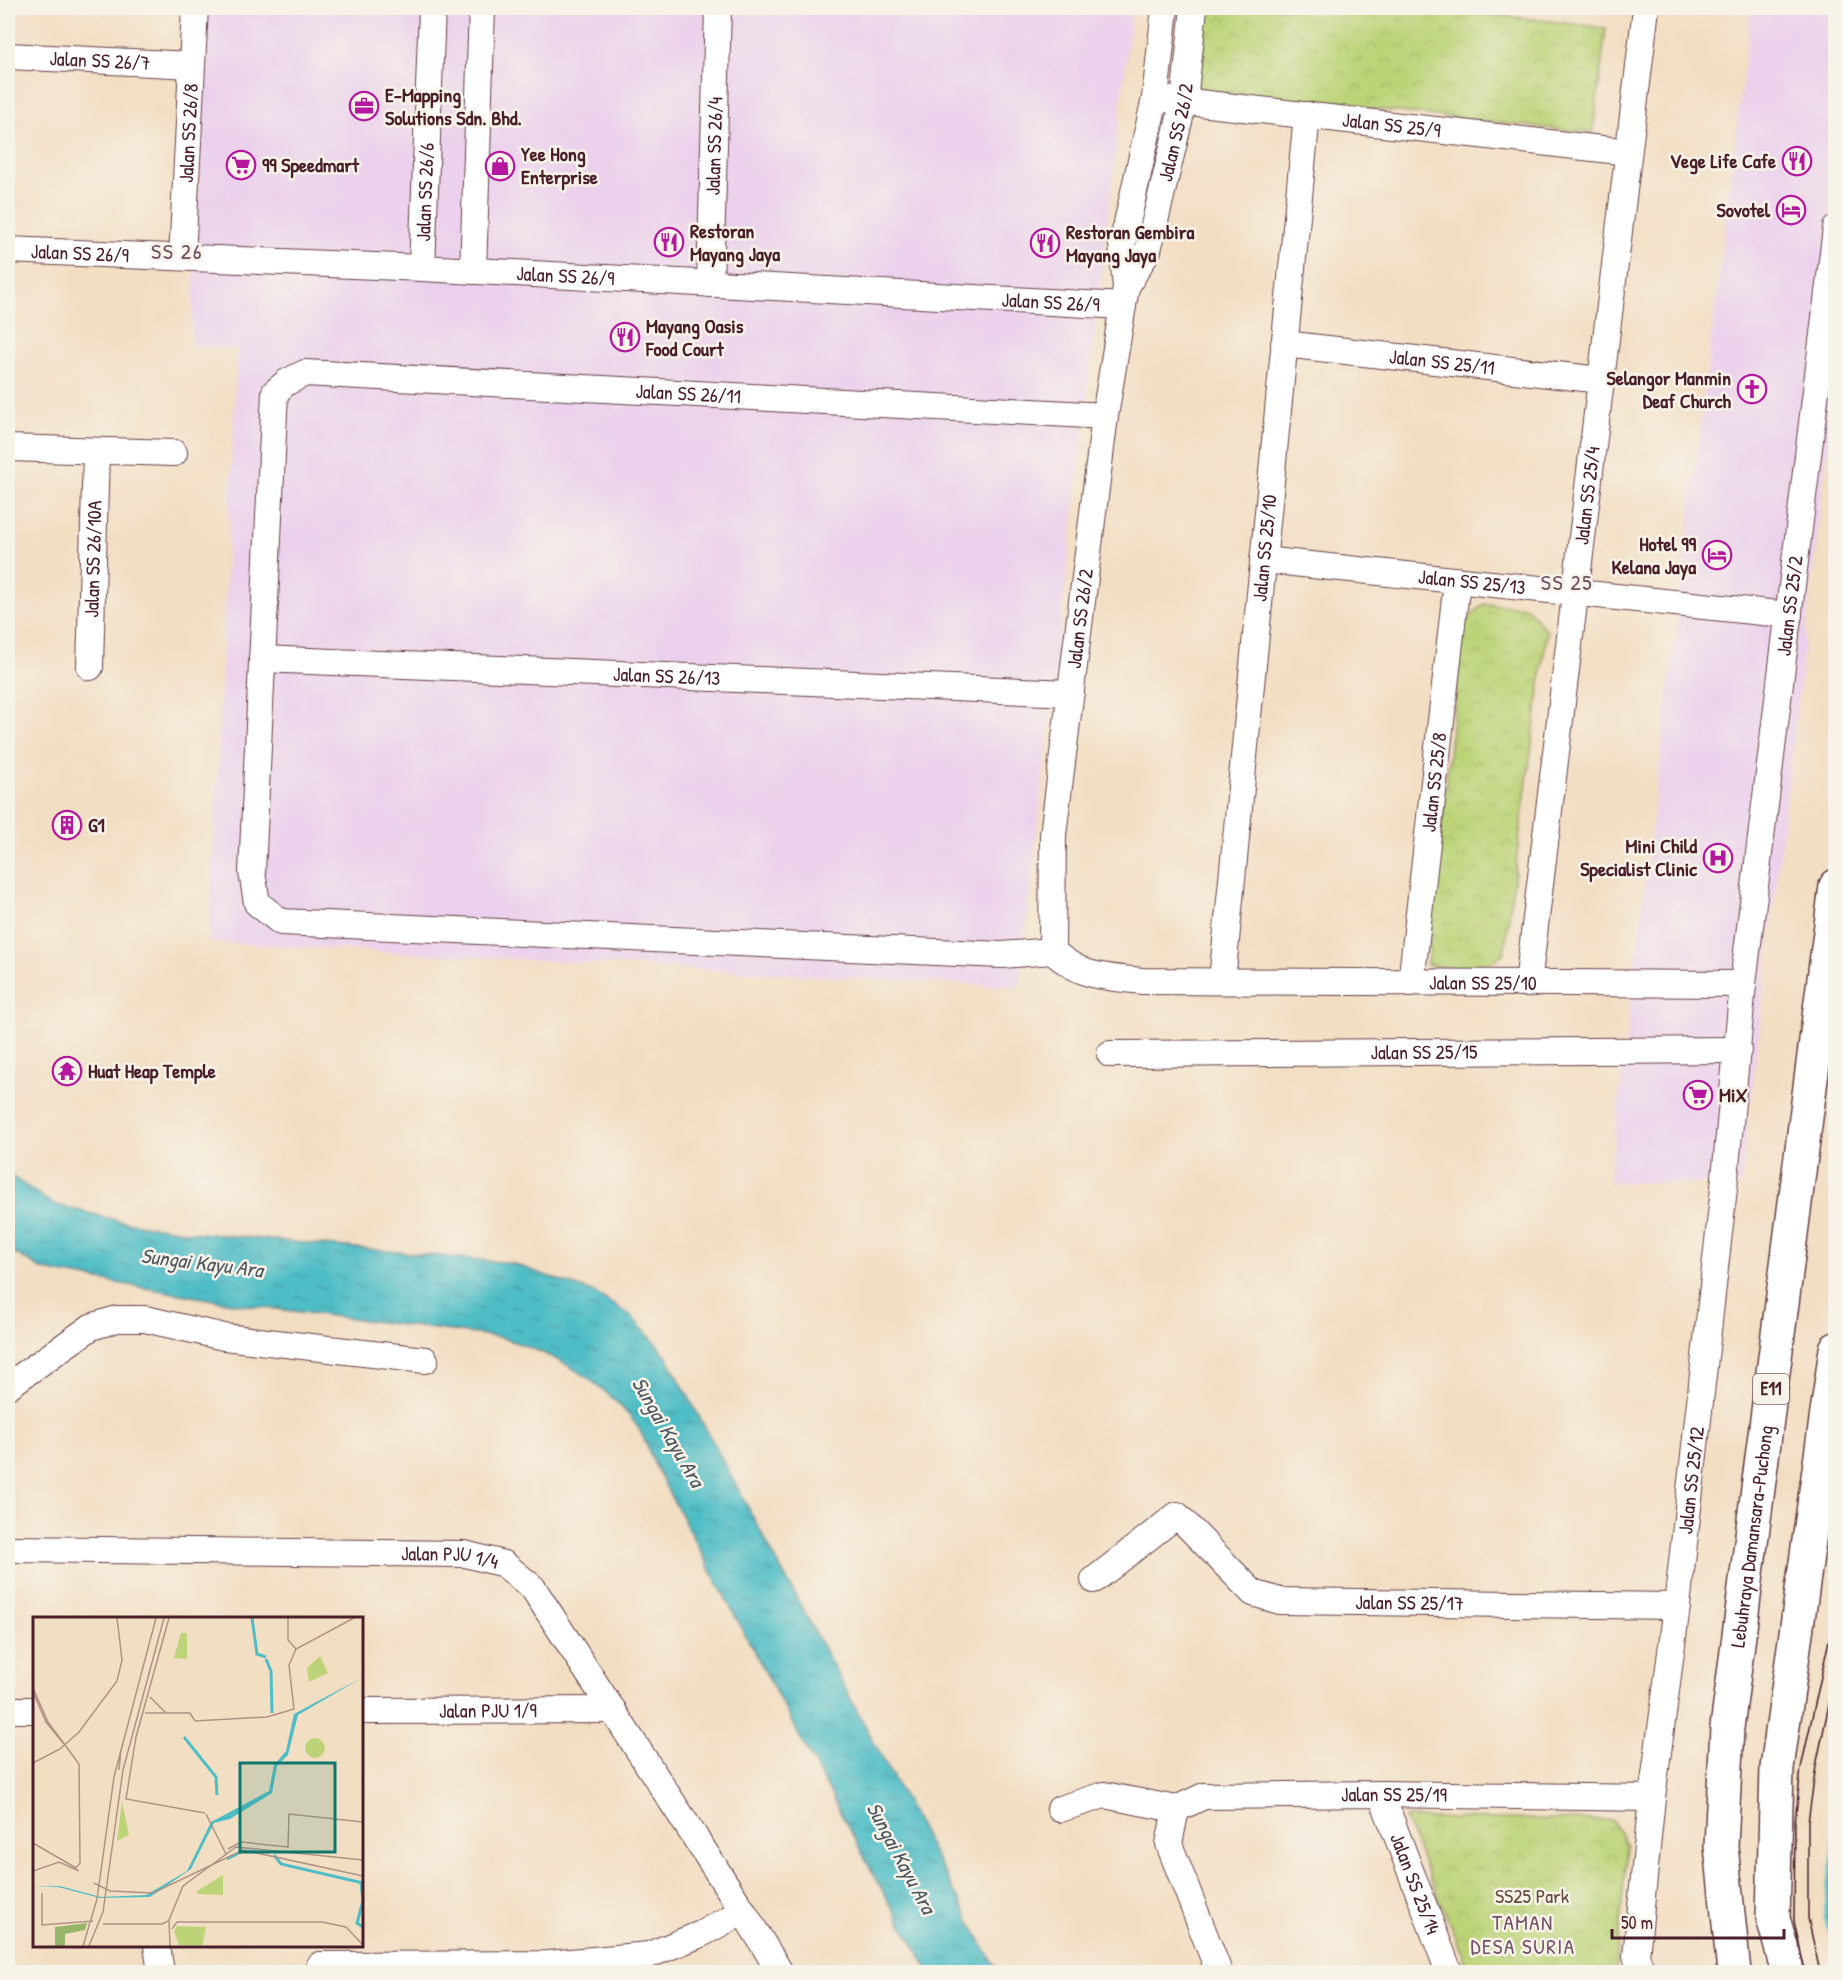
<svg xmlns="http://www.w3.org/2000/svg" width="1843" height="1980" font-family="'Patrick Hand',sans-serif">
  <defs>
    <pattern id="park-crowns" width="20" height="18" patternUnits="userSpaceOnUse" patternTransform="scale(1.5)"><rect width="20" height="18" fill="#bcd377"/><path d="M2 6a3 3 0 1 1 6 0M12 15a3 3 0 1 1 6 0" fill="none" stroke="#a3b567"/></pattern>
    <pattern id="water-ripples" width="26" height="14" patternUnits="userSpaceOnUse" patternTransform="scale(1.5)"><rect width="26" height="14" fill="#4fbdc6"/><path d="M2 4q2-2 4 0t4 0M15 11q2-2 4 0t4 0" fill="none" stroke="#4499a1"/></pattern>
  </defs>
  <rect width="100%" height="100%" fill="#f7f3e8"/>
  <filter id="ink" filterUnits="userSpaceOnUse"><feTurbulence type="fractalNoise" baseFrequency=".0167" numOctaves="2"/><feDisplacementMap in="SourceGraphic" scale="12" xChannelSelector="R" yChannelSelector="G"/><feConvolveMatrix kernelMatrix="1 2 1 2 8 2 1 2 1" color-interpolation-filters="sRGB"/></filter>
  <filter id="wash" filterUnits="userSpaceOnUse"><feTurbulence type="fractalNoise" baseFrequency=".008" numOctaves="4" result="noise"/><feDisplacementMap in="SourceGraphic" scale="24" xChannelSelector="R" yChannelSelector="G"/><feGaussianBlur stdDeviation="1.35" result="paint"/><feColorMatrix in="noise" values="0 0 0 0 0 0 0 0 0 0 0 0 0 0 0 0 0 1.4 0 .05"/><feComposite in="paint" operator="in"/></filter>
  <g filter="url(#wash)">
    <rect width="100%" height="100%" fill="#f2dec2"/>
    <path fill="#ebd1ec" d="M207,8H1132L1019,987L209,942L237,349L191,346Z
      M1751,8H1835V383L1741,1184L1609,1182Z"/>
    <path fill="url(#park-crowns)" stroke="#837951" stroke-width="1.5" d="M1206,8H1455V10L1606,28L1593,133L1198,90Z
      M1484,604L1526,607L1547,631L1504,953L1480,970L1427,965L1463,622Z
      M1405,1818L1612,1820L1627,1845L1616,1972H1470Z"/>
    <path fill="url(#water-ripples)" stroke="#4c6e78" stroke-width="1.5" d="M8,1174L53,1204L124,1222L190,1232L511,1263L595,1293L631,1316L666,1355L990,1958L1000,1972H930L878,1883L657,1470C650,1455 645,1436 635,1423C600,1378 553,1353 499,1337L237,1304L43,1270L8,1249Z"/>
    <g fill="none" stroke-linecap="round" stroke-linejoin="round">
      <path stroke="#4fbdc6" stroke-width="7" d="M1836,1847L1827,1916L1836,1949"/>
    </g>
  </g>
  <g filter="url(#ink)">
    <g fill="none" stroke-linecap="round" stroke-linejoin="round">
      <g stroke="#633c42" stroke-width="28">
        <g id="minor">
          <path id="s1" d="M8,56L192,65"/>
          <path id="s2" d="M1155,98L1628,152"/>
          <path id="s3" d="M8,250L422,268L1123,306"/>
          <path id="s4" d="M182,257L195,8"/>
          <path id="s5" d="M422,268L432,8"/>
          <path d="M473,271L482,8"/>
          <path id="s6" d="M710,284L718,8"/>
          <path id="s7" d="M1126,287L1148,250L1184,101L1194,8"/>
          <path id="s8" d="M1284,344L1601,380"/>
          <path d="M8,448L174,453"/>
          <path id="s9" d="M1263,560L1789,615"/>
          <path id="s10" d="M262,659L1071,693"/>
          <path id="s11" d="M90,667L96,451"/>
          <path id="s12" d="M1052,951L1002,955L281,922L257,903L252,872L275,392L287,382L305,373L1105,416"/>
          <path id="s13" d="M1052,951L1053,835L1105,416L1126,287L1122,245L1155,98L1165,8"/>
          <path id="s14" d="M1052,951C1085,979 1101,976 1142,981L1743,984"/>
          <path id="s15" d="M1222,981L1307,115"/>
          <path id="s16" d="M1411,983L1457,581"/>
          <path id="s17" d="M1528,984L1646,8"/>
          <path id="s18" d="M1110,1054L1738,1050"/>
          <path d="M8,1386L91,1327L117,1319H145L224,1337L425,1360"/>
          <path id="s19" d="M8,1549L465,1554L504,1564L533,1588L743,1911L780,1972"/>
          <path id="s20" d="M1094,1580L1177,1515L1253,1593L1280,1601L1677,1606"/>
          <path d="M8,1710H34"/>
          <path id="s21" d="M362,1711L613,1710"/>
          <path id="s22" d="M1381,1794L1449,1972"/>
          <path d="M1060,1809L1104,1795L1176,1809"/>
          <path d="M157,1946L161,1972"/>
          <path d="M320,1965L548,1964L649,1955L701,1934L743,1911"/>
          <path id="s23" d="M1219,1972L1169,1844L1176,1809L1204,1796L1381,1794L1652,1798"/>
          <path id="s24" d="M1642,1972L1636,1956L1652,1798L1677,1606L1724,1188L1743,984L1836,228"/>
        </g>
      </g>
      <g stroke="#633c42" stroke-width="36">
        <g id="highway">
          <path id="s25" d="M1734,1972L1721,1846L1727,1728L1836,886"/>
          <path d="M1788,1972L1773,1918L1777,1768L1836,1349"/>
        </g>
      </g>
      <use href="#minor" stroke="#fff" stroke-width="26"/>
      <use href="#highway" stroke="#fff" stroke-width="33"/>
      <path stroke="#4a1f2b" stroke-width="1.5" d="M1805,1972L1794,1921L1795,1822L1801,1768L1836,1608
        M1820,1972L1808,1918V1822L1816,1766L1836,1671"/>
    </g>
  </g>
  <defs>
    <g id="office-ring" transform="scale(1.5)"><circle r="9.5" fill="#f7f3e8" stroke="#b5179e" stroke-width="1.5"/><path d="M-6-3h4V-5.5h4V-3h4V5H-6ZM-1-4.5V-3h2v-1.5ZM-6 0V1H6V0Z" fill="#b5179e"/></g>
    <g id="restaurant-ring" transform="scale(1.5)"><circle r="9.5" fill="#f7f3e8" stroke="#b5179e" stroke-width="1.5"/><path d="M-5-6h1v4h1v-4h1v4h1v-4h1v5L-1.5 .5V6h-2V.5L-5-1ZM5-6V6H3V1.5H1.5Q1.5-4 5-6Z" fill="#b5179e"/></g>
    <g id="supermarket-ring" transform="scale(1.5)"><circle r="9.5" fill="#f7f3e8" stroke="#b5179e" stroke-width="1.5"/><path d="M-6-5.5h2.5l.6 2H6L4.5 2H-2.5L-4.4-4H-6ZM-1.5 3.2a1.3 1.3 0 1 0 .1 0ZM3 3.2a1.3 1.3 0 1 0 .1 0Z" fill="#b5179e"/></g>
    <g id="shop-ring" transform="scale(1.5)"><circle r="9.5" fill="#f7f3e8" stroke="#b5179e" stroke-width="1.5"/><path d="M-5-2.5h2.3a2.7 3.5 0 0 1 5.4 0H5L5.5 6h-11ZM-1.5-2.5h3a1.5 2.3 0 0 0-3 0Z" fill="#b5179e"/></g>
    <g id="hotel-ring" transform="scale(1.5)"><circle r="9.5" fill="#f7f3e8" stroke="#b5179e" stroke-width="1.5"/><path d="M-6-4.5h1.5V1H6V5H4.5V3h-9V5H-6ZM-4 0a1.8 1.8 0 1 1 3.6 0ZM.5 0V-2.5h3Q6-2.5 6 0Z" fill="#b5179e"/></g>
    <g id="church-ring" transform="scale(1.5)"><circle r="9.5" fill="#f7f3e8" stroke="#b5179e" stroke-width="1.5"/><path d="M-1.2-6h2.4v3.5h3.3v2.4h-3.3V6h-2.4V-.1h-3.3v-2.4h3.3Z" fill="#b5179e"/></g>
    <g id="building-ring" transform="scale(1.5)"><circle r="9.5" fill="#f7f3e8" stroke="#b5179e" stroke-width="1.5"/><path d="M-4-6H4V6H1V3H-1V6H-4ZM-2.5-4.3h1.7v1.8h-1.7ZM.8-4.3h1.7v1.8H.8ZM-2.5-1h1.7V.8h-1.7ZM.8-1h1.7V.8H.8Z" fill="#b5179e"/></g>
    <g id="hospital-ring" transform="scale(1.5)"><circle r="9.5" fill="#f7f3e8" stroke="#b5179e" stroke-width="1.5"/><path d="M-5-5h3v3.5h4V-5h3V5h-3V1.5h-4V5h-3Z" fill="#b5179e"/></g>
    <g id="temple-ring" transform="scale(1.5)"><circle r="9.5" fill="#f7f3e8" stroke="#b5179e" stroke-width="1.5"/><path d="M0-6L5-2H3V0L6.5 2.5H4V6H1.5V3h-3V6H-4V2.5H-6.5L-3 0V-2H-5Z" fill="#b5179e"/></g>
  </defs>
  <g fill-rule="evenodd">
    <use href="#office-ring" x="364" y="106"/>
    <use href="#restaurant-ring" x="1797" y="161"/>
    <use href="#supermarket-ring" x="241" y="165"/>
    <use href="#shop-ring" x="500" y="166"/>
    <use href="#hotel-ring" x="1791" y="210"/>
    <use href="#restaurant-ring" x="669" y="242"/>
    <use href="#restaurant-ring" x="1045" y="243"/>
    <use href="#restaurant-ring" x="625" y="337"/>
    <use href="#church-ring" x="1752" y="389"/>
    <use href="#hotel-ring" x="1717" y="555"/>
    <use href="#building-ring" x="67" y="825"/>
    <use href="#hospital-ring" x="1718" y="858"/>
    <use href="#temple-ring" x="67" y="1071"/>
    <use href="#supermarket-ring" x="1698" y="1095"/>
  </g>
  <g text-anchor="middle" stroke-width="5" stroke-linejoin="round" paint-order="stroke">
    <rect fill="#f7f3e8" stroke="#7e5f64" stroke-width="1.5" x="1753" y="1374" width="36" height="30" rx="4.5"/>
    <g font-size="18" font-weight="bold" fill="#4a1f2b">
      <text x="1771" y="1395">E11</text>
    </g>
    <g font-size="20" fill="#4a1f2b" stroke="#f7f3e8">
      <text dy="7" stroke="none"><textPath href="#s1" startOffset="92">Jalan SS 26/7</textPath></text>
      <text dy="7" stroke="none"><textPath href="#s2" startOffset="238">Jalan SS 25/9</textPath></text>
      <text dy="7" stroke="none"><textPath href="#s4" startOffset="124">Jalan SS 26/8</textPath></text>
      <text dy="7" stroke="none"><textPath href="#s7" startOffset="164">Jalan SS 26/2</textPath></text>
      <text dy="7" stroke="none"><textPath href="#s6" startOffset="138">Jalan SS 26/4</textPath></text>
      <text dy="7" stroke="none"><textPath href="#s5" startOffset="76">Jalan SS 26/6</textPath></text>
      <text dy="7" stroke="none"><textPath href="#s3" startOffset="72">Jalan SS 26/9</textPath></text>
      <text dy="7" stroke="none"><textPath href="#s3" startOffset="558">Jalan SS 26/9</textPath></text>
      <text dy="7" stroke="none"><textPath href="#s3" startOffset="1044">Jalan SS 26/9</textPath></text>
      <text dy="7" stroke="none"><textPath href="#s8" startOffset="159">Jalan SS 25/11</textPath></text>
      <text dy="7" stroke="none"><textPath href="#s12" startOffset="1734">Jalan SS 26/11</textPath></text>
      <text dy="7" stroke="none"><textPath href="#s17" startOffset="492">Jalan SS 25/4</textPath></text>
      <text dy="7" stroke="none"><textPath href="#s15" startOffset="435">Jalan SS 25/10</textPath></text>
      <text dy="7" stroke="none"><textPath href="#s11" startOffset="108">Jalan SS 26/10A</textPath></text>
      <text dy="7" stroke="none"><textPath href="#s9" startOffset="210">Jalan SS 25/13</textPath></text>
      <text dy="7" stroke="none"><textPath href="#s24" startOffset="1376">Jalan SS 25/2</textPath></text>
      <text dy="7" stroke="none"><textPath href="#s13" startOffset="334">Jalan SS 26/2</textPath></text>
      <text dy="7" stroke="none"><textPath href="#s10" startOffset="405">Jalan SS 26/13</textPath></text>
      <text dy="7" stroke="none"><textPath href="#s16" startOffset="202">Jalan SS 25/8</textPath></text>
      <text dy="7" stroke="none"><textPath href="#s14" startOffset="438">Jalan SS 25/10</textPath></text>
      <text dy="7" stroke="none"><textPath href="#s18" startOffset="314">Jalan SS 25/15</textPath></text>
      <text dy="7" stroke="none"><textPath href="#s24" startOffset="496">Jalan SS 25/12</textPath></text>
      <text dy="7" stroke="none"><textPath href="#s25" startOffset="438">Lebuhraya Damansara–Puchong</textPath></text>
      <text dy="7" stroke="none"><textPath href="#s19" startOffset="442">Jalan PJU 1/4</textPath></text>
      <text dy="7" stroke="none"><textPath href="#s20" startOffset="372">Jalan SS 25/17</textPath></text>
      <text dy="7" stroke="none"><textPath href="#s21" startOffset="126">Jalan PJU 1/9</textPath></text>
      <text dy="7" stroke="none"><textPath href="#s23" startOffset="394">Jalan SS 25/19</textPath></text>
      <text dy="7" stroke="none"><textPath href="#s22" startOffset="96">Jalan SS 25/14</textPath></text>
    </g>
    <g font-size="20" font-weight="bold" fill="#4a1f2b" stroke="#f7f3e8" text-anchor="start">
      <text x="385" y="102">E-Mapping<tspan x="385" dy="23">Solutions Sdn. Bhd.</tspan></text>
      <text x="521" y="161">Yee Hong<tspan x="521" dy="23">Enterprise</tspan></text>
      <text x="1776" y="168" text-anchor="end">Vege Life Cafe</text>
      <text x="262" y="172">99 Speedmart</text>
      <text x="1770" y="217" text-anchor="end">Sovotel</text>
      <text x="690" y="238">Restoran<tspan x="690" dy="23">Mayang Jaya</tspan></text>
      <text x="1066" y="239">Restoran Gembira<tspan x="1066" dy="23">Mayang Jaya</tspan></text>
      <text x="646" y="333">Mayang Oasis<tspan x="646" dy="23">Food Court</tspan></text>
      <text x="1731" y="385" text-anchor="end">Selangor Manmin<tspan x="1731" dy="23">Deaf Church</tspan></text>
      <text x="1696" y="551" text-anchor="end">Hotel 99<tspan x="1696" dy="23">Kelana Jaya</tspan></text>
      <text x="88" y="832">G1</text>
      <text x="1697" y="853" text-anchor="end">Mini Child<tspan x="1697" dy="23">Specialist Clinic</tspan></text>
      <text x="88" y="1078">Huat Heap Temple</text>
      <text x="1719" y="1102">MiX</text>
    </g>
    <g font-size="20" fill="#664c3e" stroke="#f7f3e8">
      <text x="1532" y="1903">SS25 Park</text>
    </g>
    <g font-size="21" font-style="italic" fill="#4c5661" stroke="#f7f3e8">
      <text transform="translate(202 1263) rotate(7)" y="7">Sungai Kayu Ara</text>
      <text transform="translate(668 1432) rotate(60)" y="7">Sungai Kayu Ara</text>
      <text transform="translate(901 1858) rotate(62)" y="7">Sungai Kayu Ara</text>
    </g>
    <g font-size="21" letter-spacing="1.5" fill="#735066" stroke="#f7f3e8">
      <text x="1523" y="1930">TAMAN<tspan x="1523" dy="24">DESA SURIA</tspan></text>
    </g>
    <g font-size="22" letter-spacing="1.5" fill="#735066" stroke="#f7f3e8">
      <text x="177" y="259">SS 26</text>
      <text x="1567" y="590">SS 25</text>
    </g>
  </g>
  <g transform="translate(33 1617)">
    <rect width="330" height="330" fill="#f2dec2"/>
    <path d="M144,309L173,310L169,329L146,328L141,314Z" fill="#bcd377"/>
    <path d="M54,306L52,313L32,317V329H22V310Z" fill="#95b568"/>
    <path d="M148,16H154V42L141,41ZM287,39L295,56L276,65L274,51ZM272 131a10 10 0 1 1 20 0a10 10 0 1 1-20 0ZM89,185L96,218L84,224ZM190,258V278L164,277V274Z" fill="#bcd377"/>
    <path d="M330,60L265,98L255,138L244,149L239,176L197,202L181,206L158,252L117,280L67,281L25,270H0L27,269L68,280L113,278L154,254L178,205L236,174L241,148L253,134L261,97Z" fill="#4fbdc6"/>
    <path fill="none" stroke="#4fbdc6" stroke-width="3" d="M219,1L224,37L233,40M233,42L238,54L239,96M151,120L183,160L184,178M241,238L248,247L330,266M194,242L210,234L223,235M328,266L330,284L324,306L330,310"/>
    <path fill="none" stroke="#af9286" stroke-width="1.5" d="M136,1L103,120L93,182L172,196M255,1V23L263,32M0,71L15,105L46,147L47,246L43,251L0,226M0,75L13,105L30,126M117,80L133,96M112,96H157L162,104L234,100L261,92L256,48L263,32L321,1M0,146L27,132L46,115L84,64L89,43L84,1M86,153L88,132M173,197L193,237M195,232L208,225L255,230L256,197L330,205M0,254L26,245L46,254M61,266L77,274L120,276L210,233L330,259M9,276V308L60,304M70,307H129L135,304M139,312L144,305H289L313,310L330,328M50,329L64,282L81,160L123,1M56,329L70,295L90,153L131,1M137,329L136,303L150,269L203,230L330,243"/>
    <path fill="#0f766e" fill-opacity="0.15" stroke="#0f766e" stroke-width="3" d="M207,146H302V235H207Z"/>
    <rect width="330" height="330" fill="none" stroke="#4a1f2b" stroke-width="3"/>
  </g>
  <rect width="1843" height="1980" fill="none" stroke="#f7f3e8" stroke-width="30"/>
  <path d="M1612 1929v9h172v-9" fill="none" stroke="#4a1f2b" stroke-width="3"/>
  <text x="1621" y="1929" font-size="18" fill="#4a1f2b" stroke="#f7f3e8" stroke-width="4.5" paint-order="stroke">50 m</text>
</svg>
